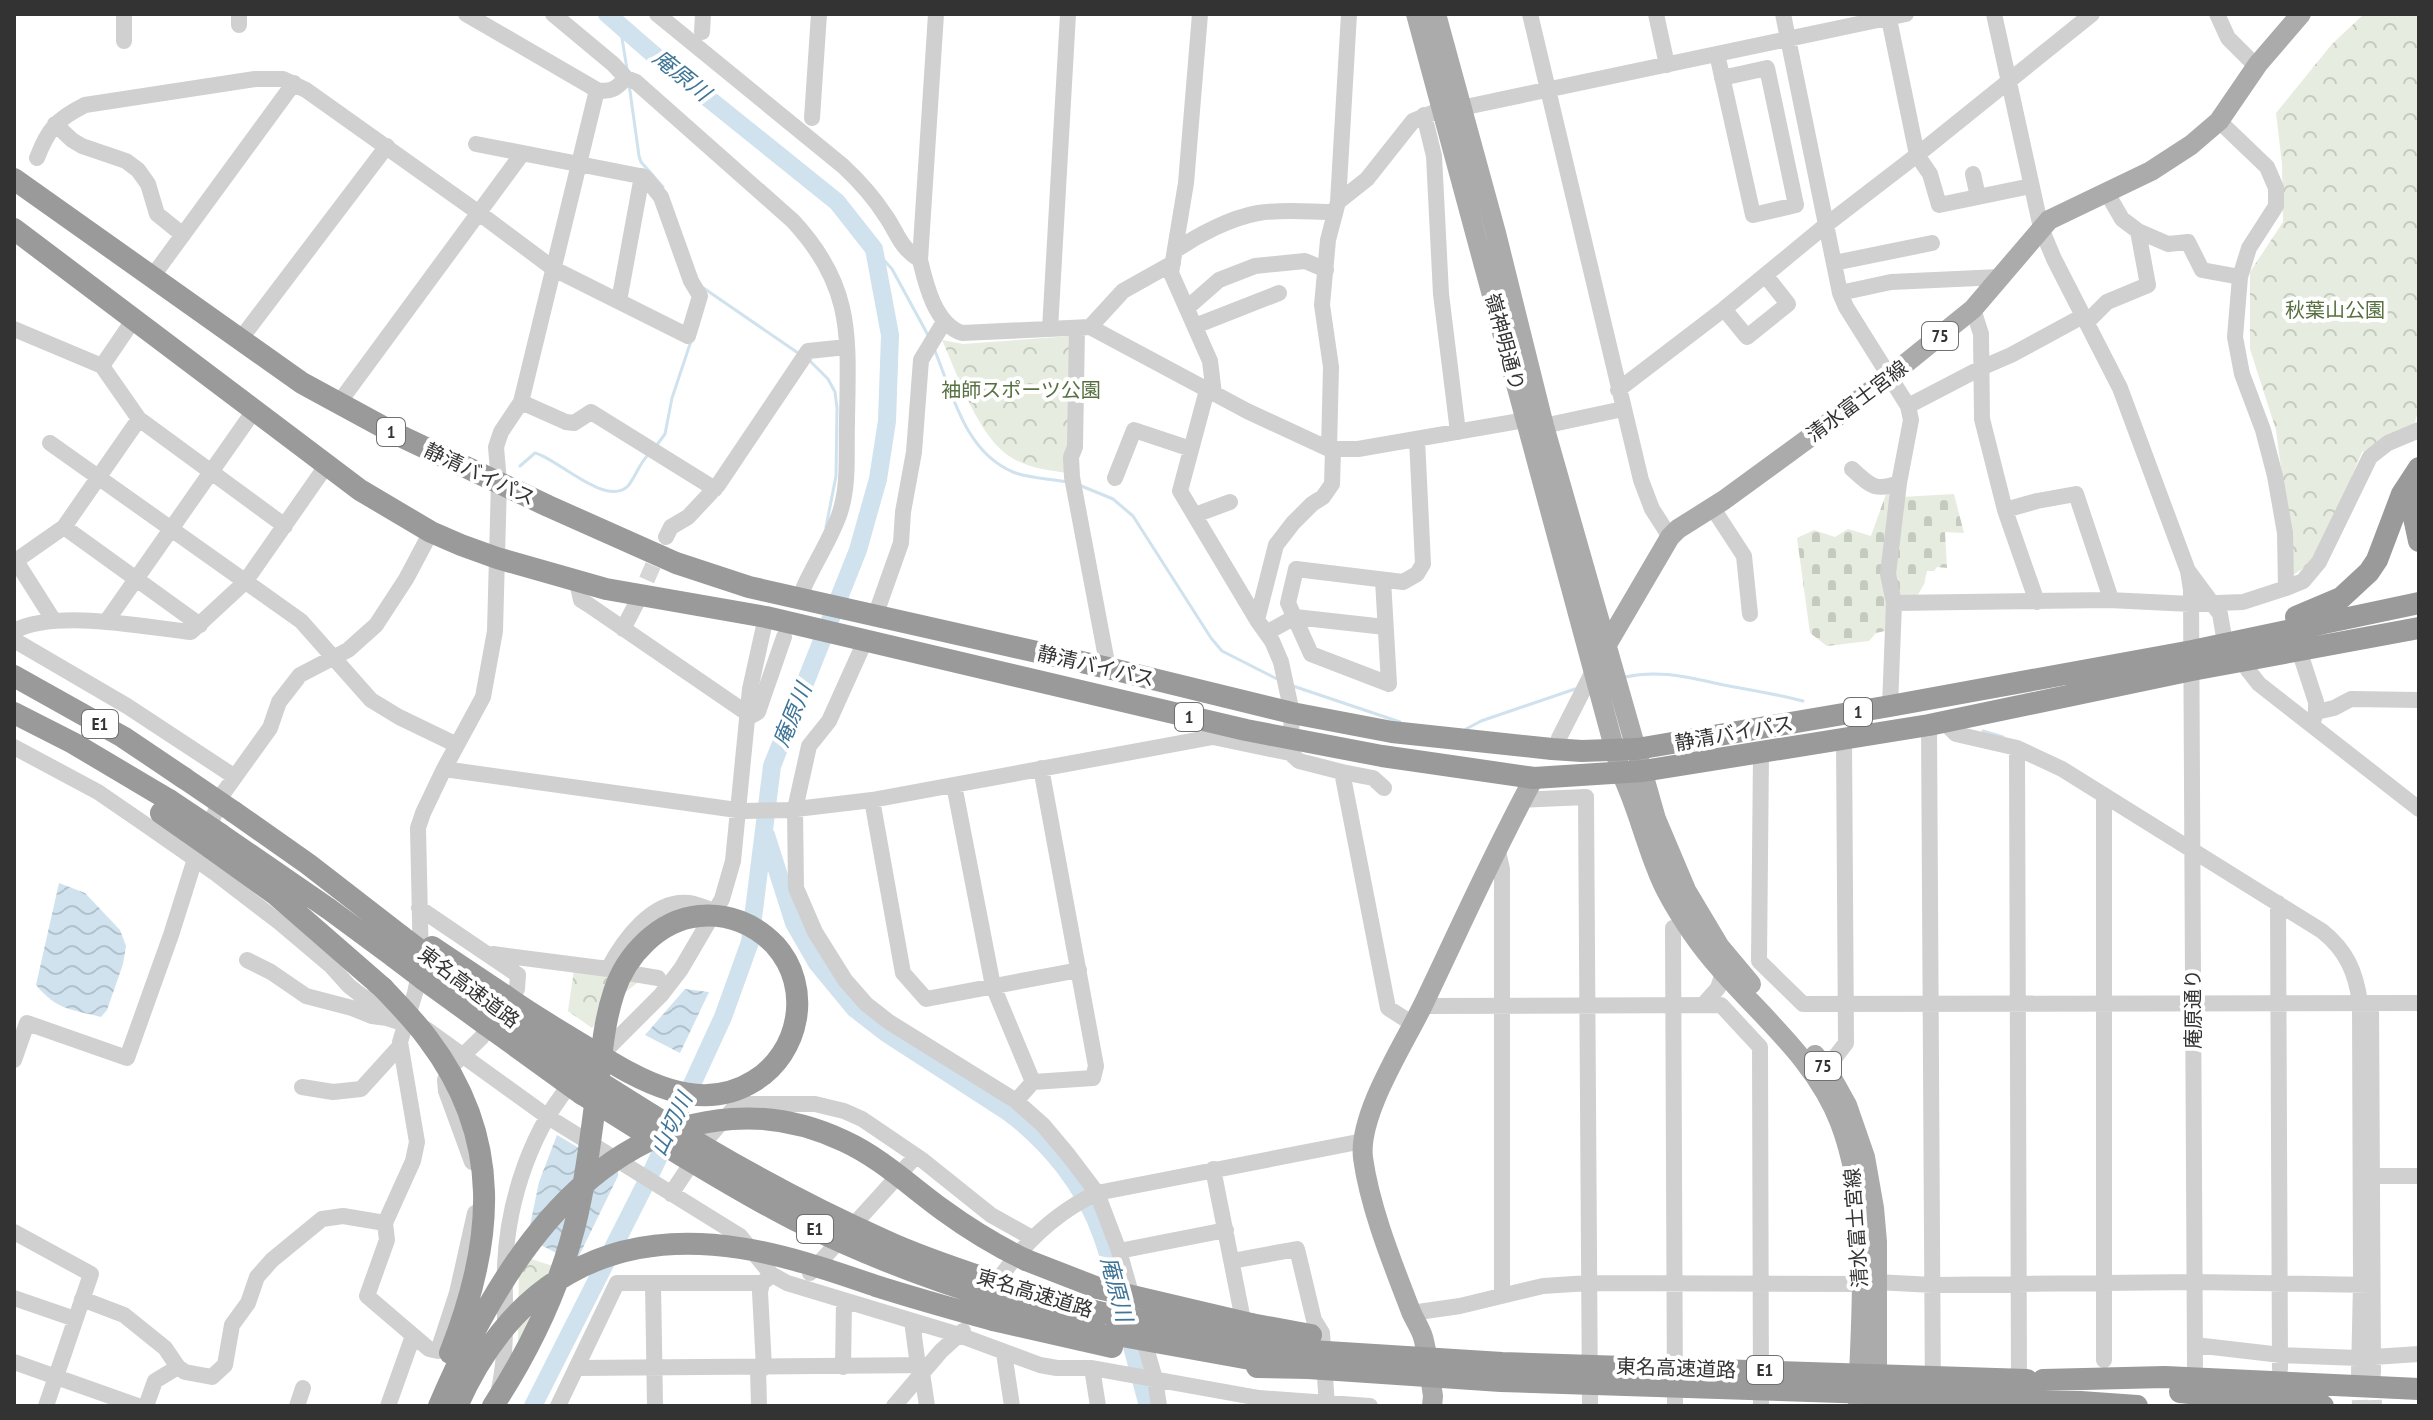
<svg xmlns="http://www.w3.org/2000/svg" width="2433" height="1420" font-family="'PT Sans Narrow','Noto Sans JP',sans-serif">
  <defs>
    <pattern id="cemetery-stones" width="16" height="16" patternUnits="userSpaceOnUse" patternTransform="scale(2)"><rect width="16" height="16" fill="#e6ecdf"/><path d="M2 7V4a2 2 0 0 1 4 0v3zM10 15v-3a2 2 0 0 1 4 0v3z" fill="#c6cbc0"/></pattern>
    <pattern id="park-crowns" width="20" height="18" patternUnits="userSpaceOnUse" patternTransform="scale(2)"><rect width="20" height="18" fill="#e6ecdf"/><path d="M2 6a3 3 0 1 1 6 0M12 15a3 3 0 1 1 6 0" fill="none" stroke="#c6cbc0"/></pattern>
    <pattern id="water-waves" width="16" height="10" patternUnits="userSpaceOnUse" patternTransform="scale(2)"><rect width="16" height="10" fill="#cfe2ee"/><path d="M0 5q4-4 8 0t8 0" fill="none" stroke="#b2c2cd"/></pattern>
  </defs>
  <rect width="100%" height="100%" fill="#fff"/>
  <path fill="url(#cemetery-stones)" d="M1894,493L1889,630L1876,633L1869,641L1827,646L1810,633L1797,538L1814,530L1835,537L1848,529L1871,536L1886,494Z
    M1954,494L1964,533L1945,532L1947,568L1937,567L1934,571H1927L1924,584L1916,598L1897,597L1892,576L1902,497Z"/>
  <path fill="url(#park-crowns)" d="M2364,14H2419V407L2414,426L2362,452L2336,514L2310,564L2293,575V560L2276,430L2250,349V272L2283,222L2282,164L2276,113L2332,44Z
    M1072,336L1067,473C1048,470 1029,468 1012,458C978,438 958,375 942,340L963,344Z
    M574,970L641,980L619,997L592,1028L568,1011Z
    M519,1255L565,1270L518,1345Z"/>
  <path fill="url(#water-waves)" d="M59,883L85,893L120,930L126,946L123,964L107,1010L101,1017C70,1009 57,1010 36,985Z
    M685,989L709,992L680,1053L645,1035Z
    M557,1135L618,1171V1176L578,1258L572,1261L529,1239L528,1235L539,1182Z"/>
  <g fill="none" stroke-linecap="round" stroke-linejoin="round">
    <path stroke="#cfe2ee" stroke-width="3" d="M620,26L627,69
      M629,84L639,156L641,162L663,187
      M874,249L892,269L929,337
      M702,287L801,355
      M935,351C953,395 965,452 1013,472C1027,478 1052,479 1068,482
      M810,361L828,379L835,392L837,408L836,476L826,527
      M656,446L665,434L672,398L691,341
      M520,466L535,453C557,458 606,508 628,486C636,476 639,464 648,455
      M1079,485L1113,499L1133,516L1211,638L1222,651L1279,680
      M1625,677C1660,669 1690,678 1724,685C1750,690 1777,694 1803,701
      M1293,686L1400,722
      M1466,729L1481,721L1575,689
      M1983,731L2003,737"/>
    <path stroke="#cfe2ee" stroke-width="18" d="M766,835L794,923L817,963L855,1009L886,1033L1008,1112C1049,1142 1085,1187 1102,1236C1110,1257 1115,1281 1121,1303
      M1127,1328L1148,1406
      M533,1406L654,1167L723,1017L750,942L772,766L858,550L878,479L887,421L890,335L874,249L837,202L653,54L607,14"/>
    <path stroke="#d6d6d6" stroke-width="16" stroke-dasharray="16 8" stroke-linecap="butt" d="M637,602L662,545
      M2359,1376L2360,1406
      M2373,1376L2374,1406"/>
    <path stroke="#d0d0d0" stroke-width="16" d="M124,14V41
      M239,14V25
      M466,14L597,90L521,402L501,432L496,447L499,482L495,631L483,697L444,769L423,813L418,828L421,965L415,993L400,1042L417,1142L413,1161L385,1223L387,1240L367,1296L429,1349L438,1351L457,1293L475,1213
      M553,14L613,64L626,78L636,82L793,221C855,288 848,338 847,423C846,451 849,482 841,509C835,532 814,564 804,587
      M657,14L843,166C859,181 873,196 885,215C898,233 899,247 920,260
      M936,14L920,260C926,285 935,324 962,333L1090,327L1247,411L1329,449H1358L1526,420
      M1200,14L1186,183L1171,273L1210,361L1214,394
      M1530,14L1641,480L1652,509L1670,537
      M1656,14L1667,65
      M1783,14L1840,293L1846,307L1908,406L1911,420L1899,483L1888,574L1894,603L1890,706
      M1888,14L1917,155L1930,174L1939,205L2031,186
      M1994,14L2041,228L2054,259L2120,388L2188,571L2191,590L2195,1366
      M2217,14L2228,38L2256,66
      M702,32L703,14
      M1717,54L1753,215L1796,205L1767,68L1722,78
      M597,90C611,93 617,88 626,78
      M1461,108L1906,14
      M1424,115L1434,156L1441,294L1458,432
      M812,118L819,14
      M55,124L72,140L82,146L126,161L138,170L148,184L157,214L183,235
      M37,158C48,129 57,119 85,105L255,79H283L306,90L479,213L554,269L688,336L700,296L691,281L661,197L645,177L476,144
      M1973,174L1978,197
      M2107,193L2122,219L2138,231L2168,244L2188,242L2202,270L2240,277
      M1338,202L1349,14
      M1176,250C1198,235 1230,218 1258,213C1281,209 1311,212 1335,212
      M1834,263L1932,243
      M152,277L294,83
      M1840,293L1891,282L2000,277
      M619,301L642,176
      M1187,308L1219,280L1255,266L1305,261L1326,270
      M1724,309L1747,337L1788,304L1766,276
      M1973,309L1981,334L1982,419L2005,510L2037,602
      M2087,322L2107,302L2148,285L2138,231
      M1195,326L1279,293
      M1090,327L1123,291L1173,263
      M1077,328L1075,447L1071,457L1072,477L1108,668
      M14,329L102,366L139,419L285,526
      M1050,329L1068,14
      M239,341L387,146
      M102,366L134,319
      M1207,390L1180,491L1257,620L1272,641L1281,662L1292,713L1290,753L1299,761L1342,772L1388,1008L1413,1024
      M1618,390L1724,309L1826,225L1917,155L2092,14
      M521,402L566,422L574,423L591,412L715,489
      M338,404L522,154
      M1908,406L1981,368L2011,355L2083,316
      M1534,428L1623,409
      M50,443L301,621L371,700L399,717L457,745
      M1329,449L1331,367L1322,305L1328,240L1338,202L1367,179L1413,121L1442,109
      M1852,469C1870,485 1874,492 1899,483
      M1115,478L1134,430L1191,449
      M1712,507L1744,556L1750,614
      M2005,510L2037,501L2076,494L2109,593V600
      M1195,515L1230,502
      M64,527L200,625
      M666,537L671,527L688,517L718,485L808,351L847,347
      M16,561L54,621
      M14,562L64,527L139,419
      M2189,572L2220,614L2225,643
      M1383,580L1389,684L1311,654L1288,603L1296,569L1403,582L1417,574L1423,564L1417,439
      M577,582L581,600L589,605L751,716L758,712L784,637
      M2286,588L2303,581L2319,562L2370,457L2388,443L2419,430
      M1894,603L2109,600L2191,604L2243,602L2286,588L2285,533L2275,476L2263,430L2242,374L2235,337L2240,277L2249,248L2276,206V188L2267,167L2219,121
      M879,605L901,543L903,512L914,452L921,360L944,322
      M1257,620L1276,545L1293,523L1312,504L1323,497L1332,484L1333,450
      M106,622L253,412
      M623,629L637,602
      M14,631C56,609 144,627 191,632L245,582L326,466
      M1266,633L1295,617L1385,627
      M14,640L127,706L235,777
      M861,650L829,721L809,746L795,809L796,888L815,932L845,980L866,1004L889,1022L1016,1101L1043,1125L1069,1156L1097,1193L1119,1251L1134,1304
      M2299,650L2316,702V712
      M2244,660L2248,670L2259,684L2419,809
      M1943,721L1956,734L2017,748L2062,769L2322,931C2346,950 2356,972 2360,1003L2361,1284L2359,1374
      M1929,725L1933,1406
      M2312,725L2316,712L2334,708L2351,699L2419,700
      M1559,738L1593,671
      M14,747L98,792L149,827L215,873L279,922L331,966L349,986L362,996L403,1014
      M2017,748L2019,1388
      M1761,754L1759,961L1803,1004L2419,1003
      M444,769L744,811L788,810L872,800L1213,737L1290,753
      M1342,772L1373,778L1384,788
      M954,785L993,986L1033,1082
      M2104,795V1360
      M872,800L903,973L926,999L1079,970
      M1521,800L1586,797L1590,1406
      M1497,847L1502,869V1295
      M2278,903L2280,1369
      M419,908L518,975L517,989L481,1038L453,1065L445,1080L446,1091L472,1162
      M1673,928L1675,1406
      M493,954L608,969C623,941 652,899 689,903C697,904 706,908 714,911
      M247,960L271,972L306,996L352,1008L372,1016L387,1018L403,1023
      M616,971L658,978
      M2371,1003L2373,1373
      M1703,1005L1718,988L1723,973
      M1422,1006L1721,1005L1760,1047L1761,1406
      M426,1029L548,1117L740,1236L771,1274L787,1283L959,1335L1040,1365L1057,1368H1092L1259,1398L1370,1406
      M600,1056L661,995L681,969L722,899L733,861L750,689L766,617
      M14,1060L27,1023L127,1058L171,935L195,859L224,792L270,728L279,702L300,675L348,650L376,625L406,579L431,532
      M1826,1069L1846,1043L1844,738
      M302,1087L333,1092L361,1089L400,1046
      M1016,1101L1033,1082L1093,1078L1096,1066L1041,768
      M1213,1169L1245,1330
      M2372,1176H2419
      M671,1194L708,1138L734,1108L746,1104H815L844,1111L862,1119L921,1159L991,1215L1032,1238
      M14,1232L91,1274L46,1406
      M1119,1251L1226,1230
      M1232,1261L1297,1249L1314,1320L1322,1333L1327,1406
      M810,1273L916,1156
      M1876,1282L1933,1285L2195,1282L2372,1285
      M653,1283H762
      M992,1289C1019,1248 1052,1214 1097,1193L1363,1141
      M14,1298L75,1319
      M82,1299L124,1315L165,1348L178,1367L185,1372L212,1377L225,1365L232,1325L248,1303L257,1277L272,1260L322,1219L343,1216L385,1223
      M1411,1313L1460,1306L1543,1286L1589,1283L1861,1284
      M912,1321L918,1366
      M1142,1334L1155,1379L1159,1406
      M2195,1345L2281,1355L2358,1358L2419,1354
      M1004,1353L1012,1406
      M14,1362L138,1406
      M843,1367L844,1300
      M576,1368L928,1365
      M758,1368L759,1406
      M764,1368L760,1292L762,1283L768,1278
      M1092,1368L1098,1406
      M922,1373L927,1406
      M499,1389C508,1349 504,1306 505,1265C508,1199 532,1126 577,1077
      M146,1406L155,1381L178,1367
      M297,1406L303,1388
      M388,1406L413,1336
      M558,1406L617,1283H653L655,1406
      M894,1406L941,1351L963,1331"/>
    <path stroke="#ababab" stroke-width="20" d="M1416,14L1621,773C1636,804 1644,838 1657,870C1665,892 1679,914 1692,933C1737,999 1811,1047 1840,1123C1873,1210 1860,1315 1858,1406
      M1436,14L1496,233L1544,426L1656,819L1686,890L1720,947L1751,984
      M1602,653L1670,537L1678,529L1724,500L1813,435L1890,376L1973,309L2049,220L2151,171L2191,145L2219,121L2258,64L2301,14
      M1815,1055L1832,1078L1847,1105L1865,1157L1874,1208L1877,1242V1406
      M1432,1406L1433,1396C1430,1377 1428,1355 1423,1337C1420,1327 1413,1318 1410,1309C1392,1262 1370,1208 1363,1158C1358,1115 1403,1046 1422,1007C1459,930 1493,853 1534,778"/>
    <path stroke="#9a9a9a" stroke-width="22" d="M14,179L302,383L394,433L548,506L676,563L749,587L1108,668L1292,713L1392,732L1552,749L1582,751L1637,749L1890,706L2192,651L2419,603
      M14,229L360,490L431,532L461,545L497,558L606,589L766,617L1246,730L1382,756L1534,778L1643,771L1929,725L2192,670L2419,628
      M2419,491L2413,513L2419,541
      M2296,617L2341,598L2369,572L2377,560L2402,494L2419,468
      M14,676L123,737L184,778
      M14,713L73,743L169,800
      M234,812L308,864L401,936
      M220,834L329,909L394,957
      M211,848L275,894L383,988
      M432,947L504,995
      M423,979L485,1024
      M593,1078L652,1115
      M582,1094L641,1131
      M1026,1260L1098,1288
      M1008,1286L1098,1312
      M1002,1301L1095,1329
      M993,1320L1112,1347
      M1251,1324L1311,1335
      M1256,1344L1311,1351
      M1257,1367L1308,1368
      M2043,1380L2165,1377L2419,1389
      M2180,1392L2323,1406
      M2026,1398L2137,1406"/>
    <path stroke="#9a9a9a" stroke-width="22" d="M184,778L234,812
      M169,800L220,834
      M161,813L211,848
      M401,936L429,957
      M394,957L423,979
      M383,988C399,1005 415,1021 428,1039C504,1139 494,1242 450,1353
      M496,1008L593,1078
      M485,1024L582,1094
      M652,1115C727,1162 805,1205 886,1241C925,1259 967,1272 1008,1286
      M646,1134C695,1163 744,1194 795,1220C861,1253 931,1280 1002,1301
      M1098,1288L1251,1324
      M1098,1312L1256,1344
      M1111,1334L1261,1361
      M1311,1351L1502,1363L2027,1380
      M1308,1368L1501,1381L2026,1398
      M439,1406C492,1282 581,1129 732,1119C771,1116 808,1124 844,1141C881,1158 910,1186 943,1210C969,1229 997,1246 1026,1260
      M457,1406C511,1284 607,1227 740,1248C786,1255 832,1271 876,1286C914,1298 953,1309 993,1320
      M493,1406C527,1354 553,1302 570,1243C586,1189 591,1131 599,1076C602,1048 605,1019 614,992C626,955 659,920 699,916C728,913 755,924 775,945C813,987 800,1053 754,1081C695,1118 632,1075 581,1044C555,1028 529,1013 504,995"/>
  </g>
  <g text-anchor="middle" stroke-width="8" stroke-linejoin="round" paint-order="stroke">
    <g fill="#fff" stroke="#707070" stroke-width="2">
      <rect x="1922" y="322" width="36" height="28" rx="6"/>
      <rect x="377" y="418" width="28" height="28" rx="6"/>
      <rect x="1844" y="698" width="28" height="28" rx="6"/>
      <rect x="1175" y="703" width="28" height="28" rx="6"/>
      <rect x="82" y="710" width="36" height="28" rx="6"/>
      <rect x="1805" y="1052" width="36" height="28" rx="6"/>
      <rect x="797" y="1215" width="36" height="28" rx="6"/>
      <rect x="1747" y="1356" width="36" height="28" rx="6"/>
    </g>
    <g font-size="18" font-weight="bold" fill="#333">
      <text x="1940" y="342">75</text>
      <text x="391" y="438">1</text>
      <text x="1858" y="718">1</text>
      <text x="1189" y="723">1</text>
      <text x="100" y="730">E1</text>
      <text x="1823" y="1072">75</text>
      <text x="815" y="1235">E1</text>
      <text x="1765" y="1376">E1</text>
    </g>
    <g font-size="20" fill="#56703f" stroke="#fff">
      <text x="2335" y="317">秋葉山公園</text>
      <text x="1021" y="397">袖師スポーツ公園</text>
    </g>
    <g font-size="20" fill="#333" stroke="#fff">
      <text transform="translate(1505 342) rotate(75)" y="7">嶺神明通り</text>
      <text transform="translate(1857 401) rotate(-37)" y="7">清水富士宮線</text>
      <text transform="translate(480 474) rotate(25)" y="7">静清バイパス</text>
      <text transform="translate(1096 666) rotate(13)" y="7">静清バイパス</text>
      <text transform="translate(1734 733) rotate(-10)" y="7">静清バイパス</text>
      <text transform="translate(469 987) rotate(37)" y="7">東名高速道路</text>
      <text transform="translate(2193 1009) rotate(-90)" y="7">庵原通り</text>
      <text transform="translate(1856 1228) rotate(-94)" y="7">清水富士宮線</text>
      <text transform="translate(1035 1293) rotate(17)" y="7">東名高速道路</text>
      <text transform="translate(1676 1368) rotate(2)" y="7">東名高速道路</text>
    </g>
    <g font-size="22" font-style="italic" fill="#3f7597" stroke="#fff">
      <text transform="translate(682 75) rotate(39)" y="8">庵原川</text>
      <text transform="translate(792 715) rotate(-68)" y="8">庵原川</text>
      <text transform="translate(671 1124) rotate(-64)" y="8">山切川</text>
      <text transform="translate(1117 1289) rotate(75)" y="8">庵原川</text>
    </g>
  </g>
  <rect width="2433" height="1420" fill="none" stroke="#333333" stroke-width="32"/>
</svg>
